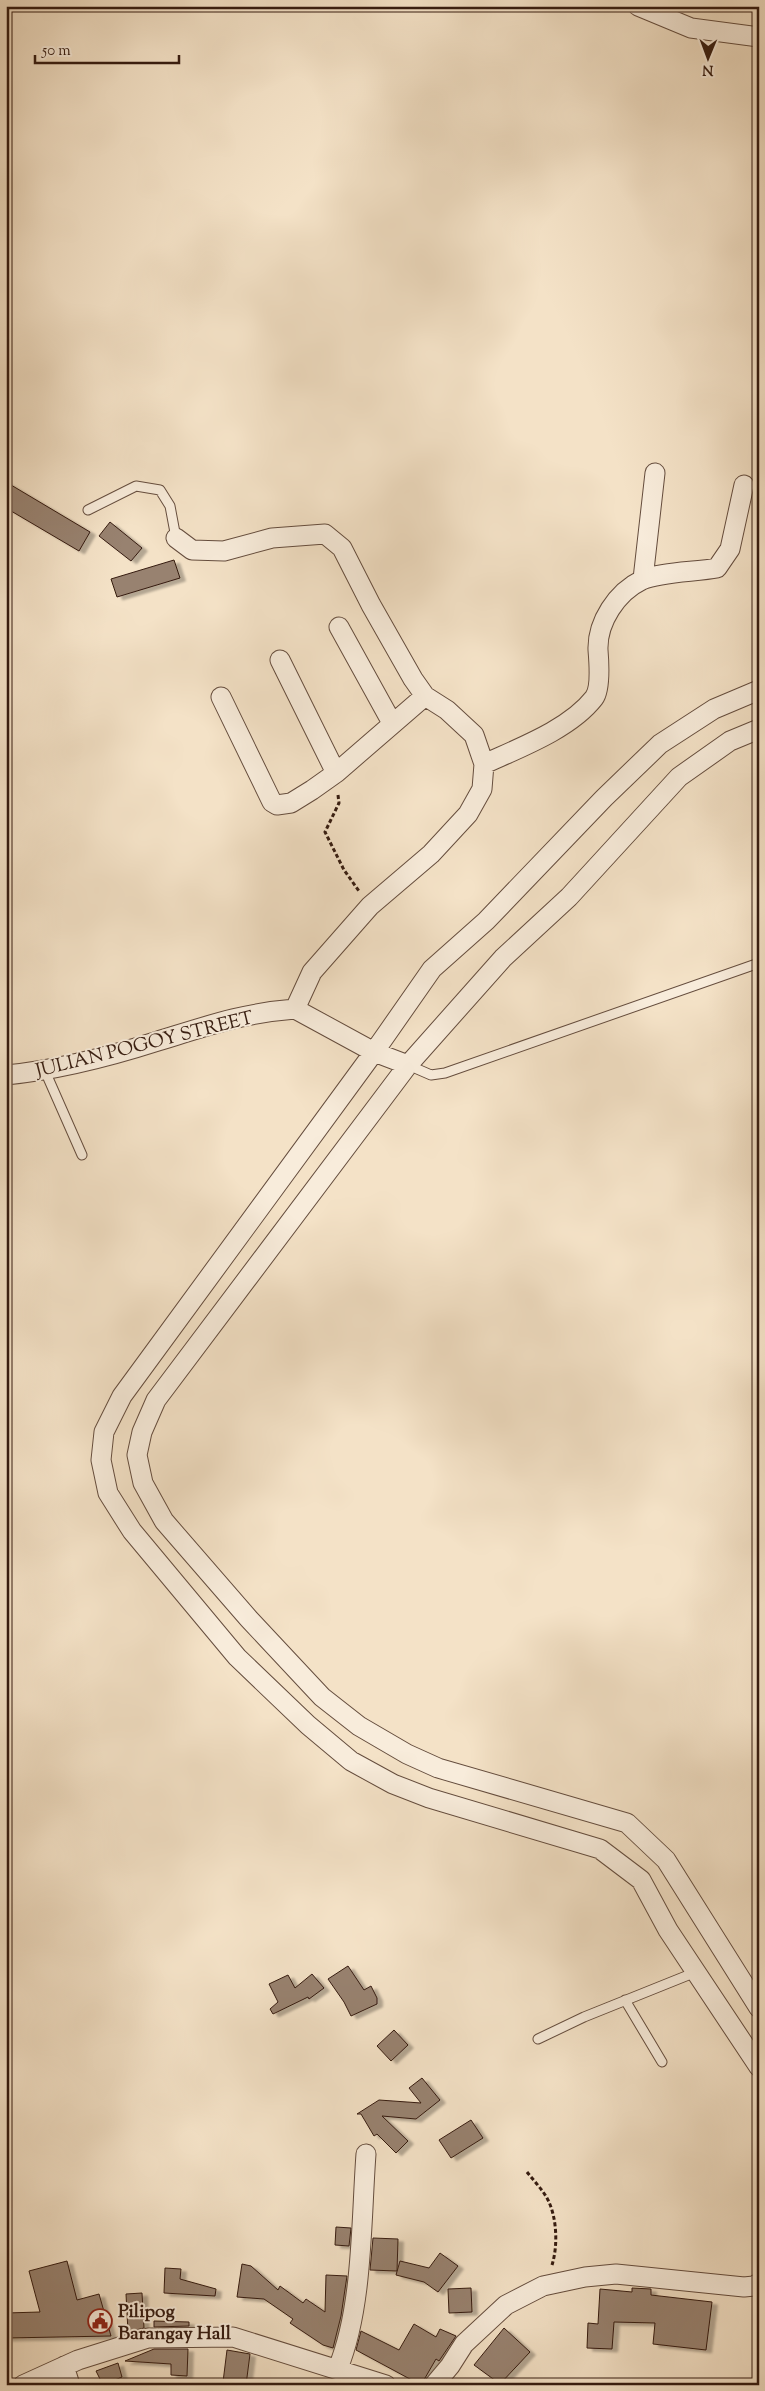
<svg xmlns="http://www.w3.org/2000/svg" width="765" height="2391" font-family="'Sorts Mill Goudy',serif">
  <defs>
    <filter id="shadow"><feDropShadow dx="5.5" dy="3" stdDeviation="1" flood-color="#0004"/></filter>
  </defs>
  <rect width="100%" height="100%" fill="#f4e2c7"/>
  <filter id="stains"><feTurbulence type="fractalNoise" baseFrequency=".004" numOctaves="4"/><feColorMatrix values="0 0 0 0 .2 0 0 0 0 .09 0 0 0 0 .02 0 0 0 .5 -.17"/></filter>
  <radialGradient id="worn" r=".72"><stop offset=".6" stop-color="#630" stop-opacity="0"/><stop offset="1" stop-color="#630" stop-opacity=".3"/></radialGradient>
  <path fill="#98826f" stroke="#351b10" filter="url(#shadow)" d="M6,482L90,532L79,551L6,508Z
    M110,522L142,548L131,561L99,536Z
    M174,560L180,578L117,597L111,579Z
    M348,1966L364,1990L371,1986L377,1998V2004L351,2016L344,2002L328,1979Z
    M312,1974L324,1988L309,1999L308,1997L273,2014L270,2009L278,2002L269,1984L288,1975L295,1988Z
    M394,2030L408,2045L391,2061L377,2046Z
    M422,2078L440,2100L416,2119L382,2116L408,2141L396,2153L377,2134L374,2136L361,2114H357L379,2100L421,2103L409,2088Z
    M471,2120L483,2138L451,2158L439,2140Z
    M336,2227L351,2228L349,2246L335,2245Z
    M373,2238L398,2239L397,2271L370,2270Z
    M440,2253L458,2266L438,2292L424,2282L396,2275L400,2261L429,2268Z
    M67,2261L77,2300L99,2294L111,2336L6,2338V2313L40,2312L29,2271Z
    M242,2264L251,2266L278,2290L280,2286L303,2303L306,2299L325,2312L326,2275L347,2276L341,2316L333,2348L323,2345L290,2323L293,2319L264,2299L237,2297Z
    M165,2268L181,2269L180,2279L216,2289L215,2296L164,2293Z
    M471,2288L472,2312L449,2313L448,2289Z
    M632,2288L651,2289V2295L712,2302L706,2350L653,2344L655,2323L614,2322L612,2349L587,2348L588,2323L598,2324L600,2289L632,2292Z
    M142,2293L144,2328L128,2332L126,2294Z
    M154,2321L189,2322V2326L154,2327Z
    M414,2324L436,2337L440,2329L456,2336L439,2361L436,2359L421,2385L356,2350L361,2331L399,2350Z
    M504,2328L530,2352L500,2384L474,2365Z
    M154,2349H188L187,2376L171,2375V2364L125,2361Z
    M227,2350L250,2354L246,2385L223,2382Z
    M118,2363L122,2377L103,2385L96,2371Z"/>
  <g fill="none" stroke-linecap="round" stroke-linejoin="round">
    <g stroke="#654d3e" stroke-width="11">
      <path id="service" d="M88,510L136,486L160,490L170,506L176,538
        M408,1065L431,1075L445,1073L759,963
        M45,1071L82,1155
        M625,2000L662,2062
        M538,2039L584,2017L696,1972"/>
    </g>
    <g stroke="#654d3e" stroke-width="21">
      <path id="minor" d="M638,6L691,28L759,37
        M176,538L192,550L224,551L272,538L325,534L342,548L371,605L413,679L425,696L447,710L474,735L484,764L482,789L468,814L431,854L370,906L312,972L295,1009
        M643,579L655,473
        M339,627L392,723
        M280,660L336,773
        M759,690L714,709L660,744L604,798L486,921L432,969L374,1052L122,1396L104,1432L101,1460L108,1493L132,1531L237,1657L308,1725L351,1761L393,1784L429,1798L600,1849L641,1880L668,1930L759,2067
        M221,697L272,802L277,805L291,803L312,790L336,773L425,696
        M759,729L730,741L679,777L569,897L503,958L408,1065L156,1400L142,1432L137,1455L143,1483L164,1521L249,1619L322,1697L359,1726L407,1754L438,1768L627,1823L666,1860L759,2008
        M484,764C519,748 570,729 594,698C601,689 599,662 598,650C597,622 617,592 642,580C660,572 696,572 717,568L730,549L744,485
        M295,1009L374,1052L408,1065
        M6,1075C58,1070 108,1057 158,1041C207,1026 243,1013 295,1009
        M64,2366L70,2385
        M338,2368C363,2307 361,2221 366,2154
        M23,2385L78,2360L148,2338L233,2337L386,2385
        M434,2385L450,2366L464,2344L506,2305L543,2286L585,2277L616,2274L744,2287L754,2286L759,2283"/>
    </g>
    <path stroke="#351b10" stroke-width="3" stroke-dasharray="4 2.5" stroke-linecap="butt" d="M338,795L339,803L325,832L344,870L359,891
      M527,2172C534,2181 543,2190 548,2200C557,2218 558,2246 552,2265"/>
    <use href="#service" stroke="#f8ecdb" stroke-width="9"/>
    <use href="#minor" stroke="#f8ecdb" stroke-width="19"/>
  </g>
  <defs>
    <g id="civic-ring" transform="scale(1.25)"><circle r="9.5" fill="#f8ecdb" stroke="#8f2418" stroke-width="1.5"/><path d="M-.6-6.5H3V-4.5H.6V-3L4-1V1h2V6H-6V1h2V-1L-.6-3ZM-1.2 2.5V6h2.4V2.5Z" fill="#8f2418"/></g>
  </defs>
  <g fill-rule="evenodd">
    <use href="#civic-ring" x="100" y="2321"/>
  </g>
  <g text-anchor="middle" stroke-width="4" stroke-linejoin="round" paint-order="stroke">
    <g font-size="19" fill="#351b10" stroke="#f8ecdb">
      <text transform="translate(144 1043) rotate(-14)" y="7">JULIAN POGOY STREET</text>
    </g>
    <g font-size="19" font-weight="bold" fill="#351b10" stroke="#f8ecdb" text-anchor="start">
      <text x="118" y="2317">Pilipog<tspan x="118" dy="22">Barangay Hall</tspan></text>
    </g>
  </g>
  <rect width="765" height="2391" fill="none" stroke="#f4e2c7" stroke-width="25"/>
  <rect x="8" y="8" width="750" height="2376" fill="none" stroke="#351b10" stroke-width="2.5"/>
  <rect x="12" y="12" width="740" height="2366" fill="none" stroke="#351b10"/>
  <g transform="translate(708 58) rotate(181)" stroke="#f8ecdb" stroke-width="4" paint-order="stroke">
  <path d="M0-4L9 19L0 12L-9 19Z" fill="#351b10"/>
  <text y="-8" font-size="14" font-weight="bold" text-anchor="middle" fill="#351b10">N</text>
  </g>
  <path d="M35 55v8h144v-8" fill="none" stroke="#351b10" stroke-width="2.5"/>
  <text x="42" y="55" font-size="15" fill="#351b10" stroke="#f8ecdb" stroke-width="4" paint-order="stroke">50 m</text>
  <rect width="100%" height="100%" filter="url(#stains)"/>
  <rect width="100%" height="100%" fill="url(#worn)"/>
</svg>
